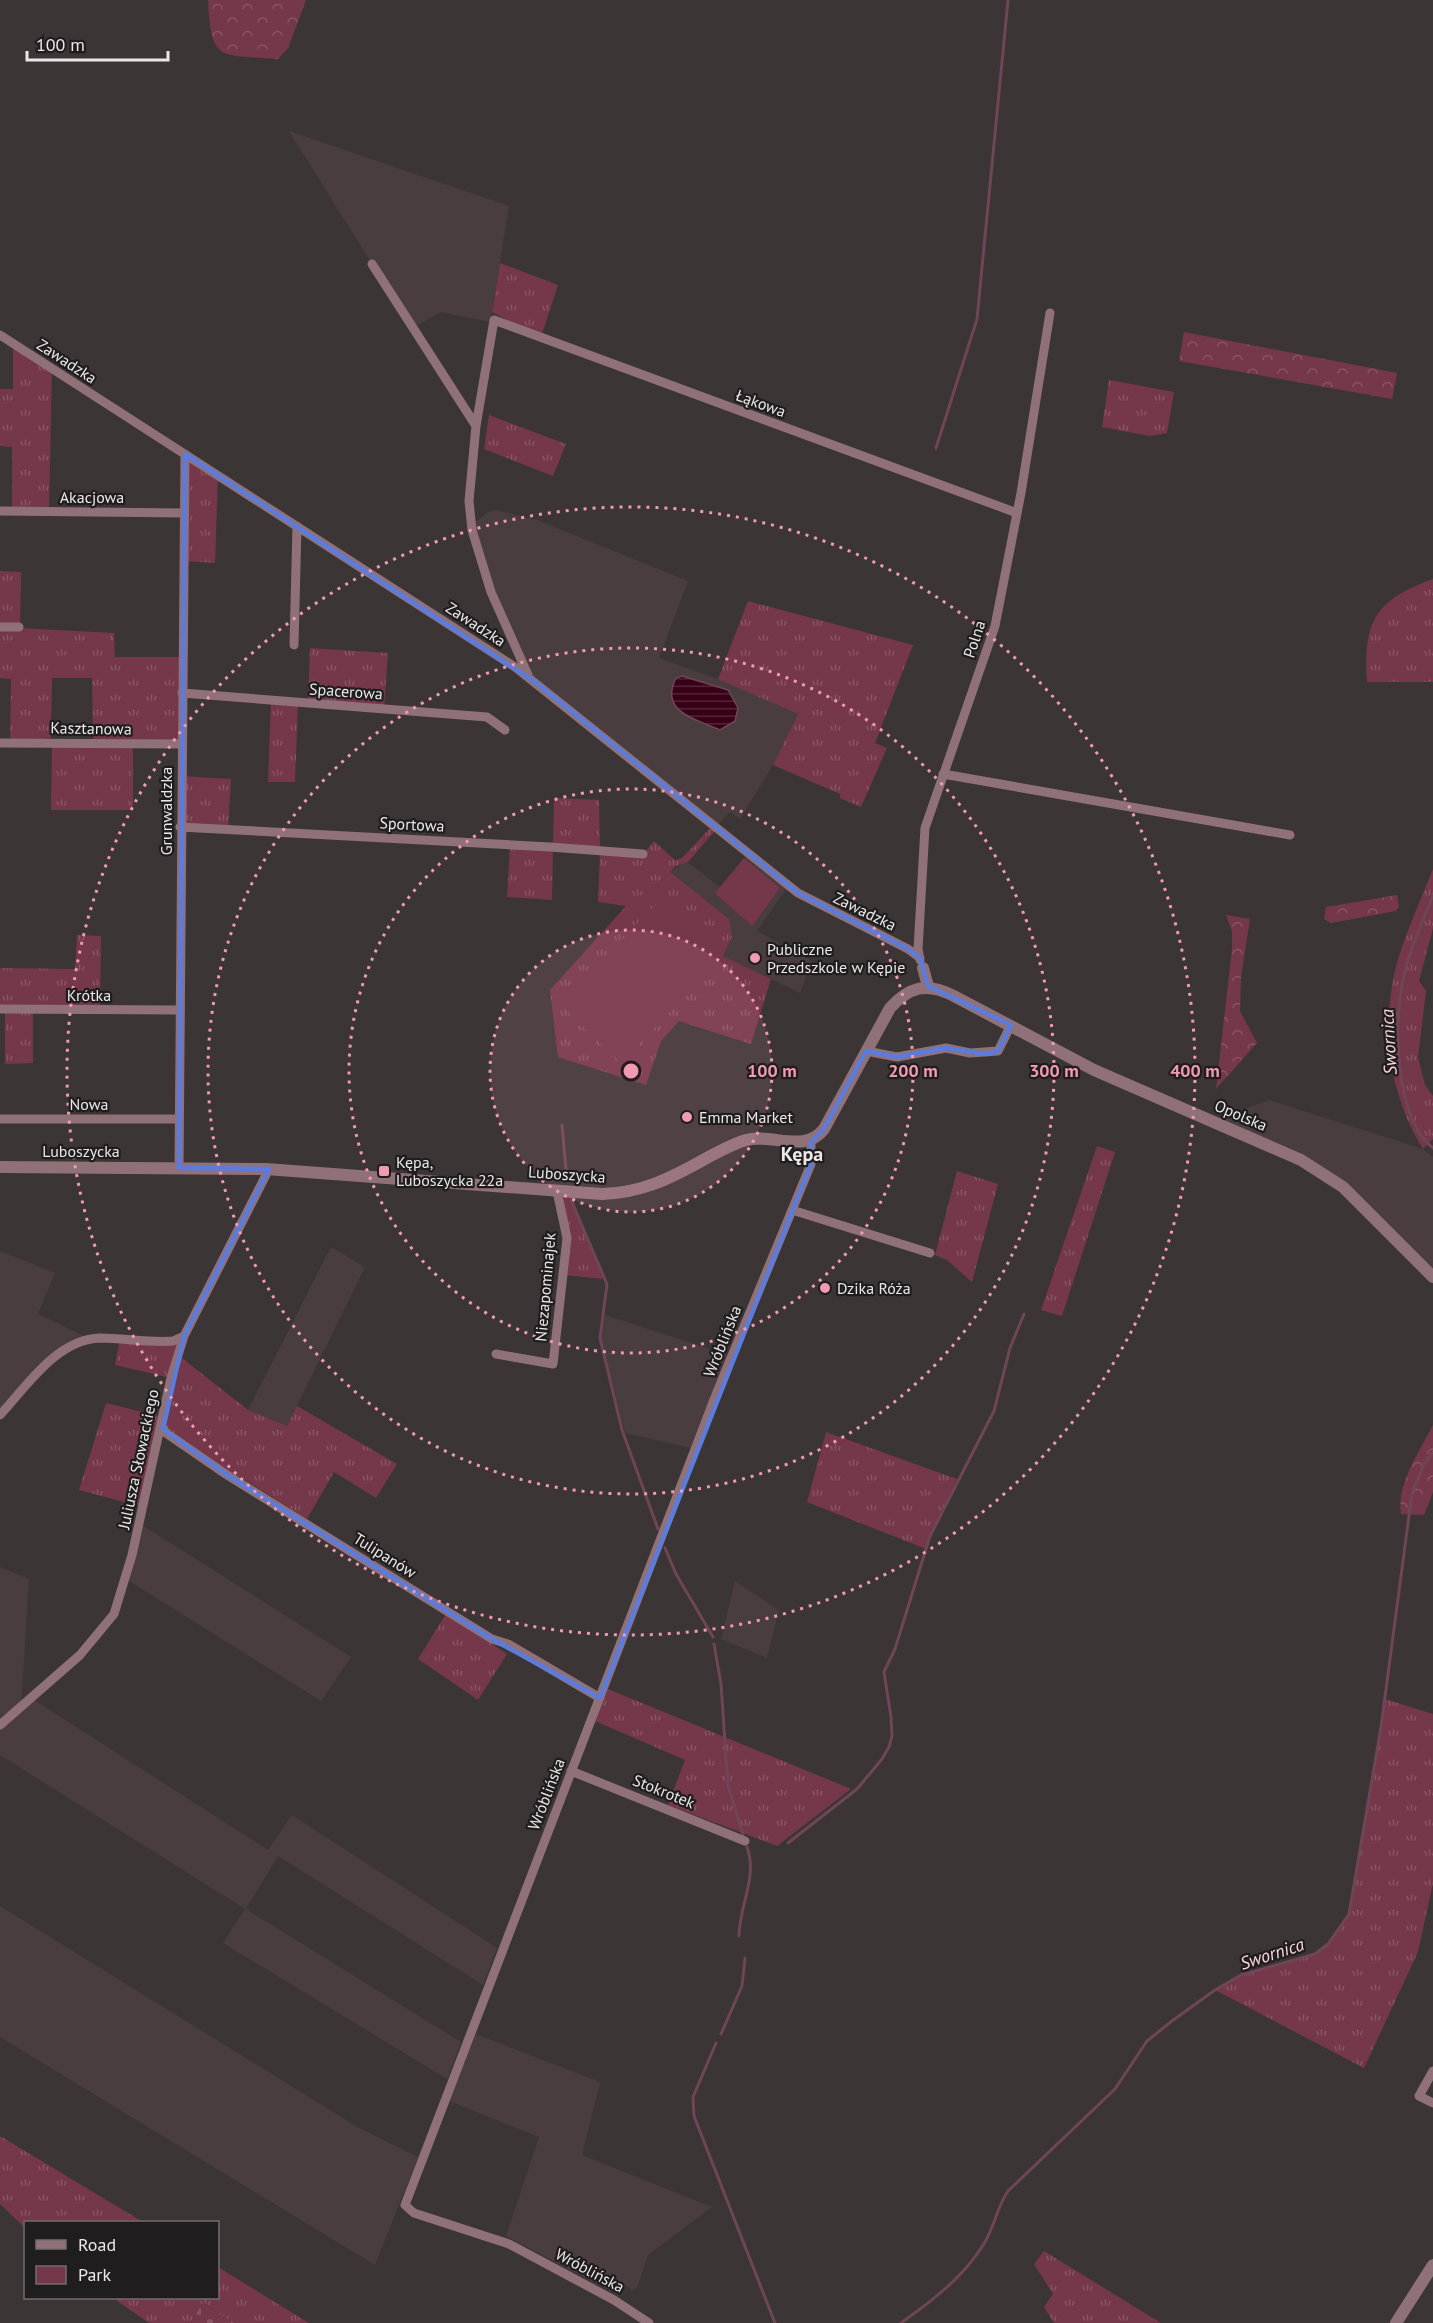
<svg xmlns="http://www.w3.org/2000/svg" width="1433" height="2323" font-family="'PT Sans',sans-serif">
  <defs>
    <pattern id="grass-tufts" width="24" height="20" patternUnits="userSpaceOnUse" patternTransform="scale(1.5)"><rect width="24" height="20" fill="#75374a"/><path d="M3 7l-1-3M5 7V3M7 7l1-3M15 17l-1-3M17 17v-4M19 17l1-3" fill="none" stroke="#895464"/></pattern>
    <pattern id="forest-crowns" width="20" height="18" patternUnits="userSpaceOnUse" patternTransform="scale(1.5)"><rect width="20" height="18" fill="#75374a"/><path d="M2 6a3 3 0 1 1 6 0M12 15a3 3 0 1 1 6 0" fill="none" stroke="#895464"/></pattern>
    <pattern id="cemetery-stones" width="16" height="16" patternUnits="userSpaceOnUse" patternTransform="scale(1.5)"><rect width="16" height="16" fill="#75374a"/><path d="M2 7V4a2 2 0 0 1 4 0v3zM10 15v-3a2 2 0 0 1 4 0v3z" fill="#895464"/></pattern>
    <pattern id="water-rules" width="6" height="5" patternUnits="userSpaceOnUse" patternTransform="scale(1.5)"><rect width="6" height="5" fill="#380016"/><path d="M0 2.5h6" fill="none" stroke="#552538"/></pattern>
  </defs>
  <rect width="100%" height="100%" fill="#3b3536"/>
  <path fill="#4a3d40" d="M289,131L509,206L490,322L441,312L409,330L372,264Z
    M496,510L537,520L688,581L659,658L718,679L799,714L773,765L740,819L730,812L716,826L530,678L477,551L475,522L488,512Z
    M749,853L789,885L757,931L812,961L800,993L723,956L732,937L670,872L686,861L720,887Z
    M1269,1100L1423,1149L1433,1157V1277L1343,1187L1212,1121Z
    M331,1247L365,1267L287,1426L248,1410Z
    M0,1251L55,1273L38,1314L90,1339L66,1349L0,1415Z
    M605,1315L732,1356L691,1448L625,1433L601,1339Z
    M139,1523L351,1657L321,1701L126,1579Z
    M0,1567L29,1579L21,1707L31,1698L268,1850L292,1815L497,1948L483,1985L278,1856L246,1909L461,2042L447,2079L223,1943L245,1909L0,1755Z
    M735,1581L779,1610L767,1658L721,1639Z
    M0,1906L359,2128L418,2157L375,2265L0,2037Z
    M476,2034L600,2082L582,2155L712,2207L648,2255L637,2288L632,2290L627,2286L616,2294L506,2236L539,2137L449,2101Z"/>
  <path fill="url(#grass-tufts)" d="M500,263L558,285L541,337L492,312Z
    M13,344L52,369L49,512L12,511V447L0,446V389H13Z
    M1109,380L1174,392L1167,433L1150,436L1102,427Z
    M489,415L566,444L553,476L484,449Z
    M185,454L218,475L215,563L183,561Z
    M0,571L21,572L20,628L114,633L115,657H182L181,744H133V810H51L52,746L93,739L92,678H52L51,738L10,743L11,679L0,678Z
    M1433,579V682H1367C1363,621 1375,600 1433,579Z
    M748,601L913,645L875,743L887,748L861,807L840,798V794L773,765L798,714L718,679Z
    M310,648L388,653L384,709L308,703Z
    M271,700L298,702L295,782H268Z
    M181,776L231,779L228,830L180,827Z
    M554,798L599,800L600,850L643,854L654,841L675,860L682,858L714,824L718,827L688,862L676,866L670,872L729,919L732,937L723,956L771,979L751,1044L679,1021L661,1041L646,1085L558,1057L550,990L626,906L598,902L600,851L553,847L552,900L507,897L510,845L553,847Z
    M1433,869V928L1419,981L1426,991L1418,1057L1425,1085L1433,1096V1139L1423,1149C1388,1093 1380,1023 1398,959C1408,928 1421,899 1433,869Z
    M77,935L101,936L100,1010L33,1012V1063L5,1064V1010L0,1009V968L75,969Z
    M1097,1146L1115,1152L1062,1316L1041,1310Z
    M957,1171L998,1184L972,1282L947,1260L935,1255Z
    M557,1191L570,1192L603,1279L564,1275L567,1238Z
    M120,1339L178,1340V1355L248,1410L287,1426L297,1406L397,1464L376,1498L334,1472L307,1519L240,1477L227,1475L161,1426L143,1507L79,1490L106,1403L163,1417L171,1378L115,1365Z
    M826,1432L957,1479L926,1549L807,1502Z
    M446,1614L507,1654L478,1700L418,1659Z
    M608,1689L851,1789L777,1846L668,1805L685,1760L595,1721Z
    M1385,1699L1433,1714V1883L1418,1952L1364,2068L1215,1990L1241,1975L1315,1954L1328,1944L1349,1914Z
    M0,2136L143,2222H26L25,2228L0,2204Z
    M1044,2251L1161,2323H1054L1044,2307L1053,2294L1034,2264Z
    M218,2267L309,2323H234L203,2302L191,2323H149L113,2298H218Z"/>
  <path fill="url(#forest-crowns)" d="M208,0H306L288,48L278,59C220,54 211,64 208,0Z
    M1184,332L1397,373L1392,399L1179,361Z
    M1397,895L1399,907L1396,911L1331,923L1324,919L1326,907Z
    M1226,915L1250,919L1241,977L1240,1011L1257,1043L1216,1089L1232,949V931Z
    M1433,1425V1492L1424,1515L1401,1514C1396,1484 1420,1451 1433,1425Z"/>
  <path fill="url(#cemetery-stones)" d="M203,2302L234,2323H191Z"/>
  <path fill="#75374a" d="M744,858L780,888L752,926L715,893Z
    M662,898L723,956L621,1063L560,1004Z"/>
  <path fill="url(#water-rules)" stroke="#6e4655" stroke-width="1.5" d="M682,676L728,690L738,708L735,721L720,730C695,719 659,712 676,678Z"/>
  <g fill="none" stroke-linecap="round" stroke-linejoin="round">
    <path stroke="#6e4655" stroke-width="3" d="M936,448L977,319L1008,0
      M1433,895C1421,926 1405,959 1401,991C1395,1033 1396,1120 1433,1148
      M562,1125L567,1180
      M571,1200L607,1284L600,1338L622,1430L658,1529
      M665,1548L676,1574L713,1637
      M714,1644L721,1684L728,1786L743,1834
      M788,1843L857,1789L882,1759L889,1747L892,1736L891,1717L884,1672L895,1649L930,1536L994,1411L1010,1348L1024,1314
      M739,1936C739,1906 758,1877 747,1847
      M721,2034L742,1986L745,1958
      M716,2043L693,2097L694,2116L775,2323
      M901,2323C932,2301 965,2276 985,2242C995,2225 997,2207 1008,2191L1115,2089L1147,2041L1172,2021L1215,1990L1241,1975L1315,1954L1328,1944L1349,1914L1381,1727L1412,1493L1424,1464L1433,1452"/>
    <path stroke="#907178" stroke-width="9" d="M372,264L476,426L469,501L472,530L491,592L528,675
      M0,335L515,667L798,893L908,949L920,958
      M476,426L494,320L1017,513
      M0,511L184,513
      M0,627H19
      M294,645L297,526
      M182,693L487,717L505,730
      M0,743L181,744
      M943,774L1290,835
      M180,827L550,847L643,854
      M920,960L918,949L925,828L995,626L1021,493L1050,313
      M0,1009L179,1010
      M866,1051L897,1057L946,1048L970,1053L998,1051L1011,1025
      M0,1119H179
      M179,1168L185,454
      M792,1210L930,1253
      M496,1354L553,1364L567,1238L557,1191
      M0,1415C26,1387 57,1339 100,1338C124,1338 149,1343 173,1341L184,1336
      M161,1425L166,1433L227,1475L492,1639L508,1644L600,1698
      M0,1725L80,1655L114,1614L132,1555L171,1378L184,1336L266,1175V1169
      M571,1771L745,1841
      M1433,2071L1419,2096L1433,2103
      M649,2323L614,2300L509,2244L414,2213L405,2205L715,1397L811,1164V1140"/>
    <path stroke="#907178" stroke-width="12" d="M923,968L928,986
      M0,1167L266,1169L602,1194C642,1193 671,1178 705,1159C718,1152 732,1144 746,1140C772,1133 805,1154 824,1129L890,1008C909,987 926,982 952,995L1094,1070L1301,1160L1343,1187L1433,1277
      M1396,2323L1433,2265"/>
  </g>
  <path fill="none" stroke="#5b7cdd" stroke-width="4.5" stroke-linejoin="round" d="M185,454L535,682L798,893L908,949L920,958L928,986L1011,1025L998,1051L986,1054L946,1048L897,1057L866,1051L824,1129L811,1142V1164L600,1698L492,1639L227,1475L163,1429L184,1336L269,1169L179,1168Z"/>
  <circle cx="631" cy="1071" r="141" fill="#f19ab1" fill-opacity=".12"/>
  <g fill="none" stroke="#f19ab1" stroke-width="3" stroke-dasharray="3 6">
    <circle cx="631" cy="1071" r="141"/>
    <circle cx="631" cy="1071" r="282"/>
    <circle cx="631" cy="1071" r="423"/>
    <circle cx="631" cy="1071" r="564"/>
  </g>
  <g fill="#f19ab1" stroke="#201d1e" stroke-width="2">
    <circle cx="755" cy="958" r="6"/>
    <circle cx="687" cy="1117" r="6"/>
    <rect x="378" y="1165" width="12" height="12" rx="3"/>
    <circle cx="825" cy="1288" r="6"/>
  </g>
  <g text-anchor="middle" stroke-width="4.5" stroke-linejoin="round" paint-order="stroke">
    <g font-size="16" fill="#ece8e9" stroke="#201d1e">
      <text transform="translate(67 361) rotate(33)" y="6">Zawadzka</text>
      <text transform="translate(761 403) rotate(20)" y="6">Łąkowa</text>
      <text x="92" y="503">Akacjowa</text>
      <text transform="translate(476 624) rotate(33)" y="6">Zawadzka</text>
      <text transform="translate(974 639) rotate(-72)" y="6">Polna</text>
      <text transform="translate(346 691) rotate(4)" y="6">Spacerowa</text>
      <text transform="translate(91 728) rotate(1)" y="6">Kasztanowa</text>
      <text transform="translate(166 811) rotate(-90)" y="6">Grunwaldzka</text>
      <text transform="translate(412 824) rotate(3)" y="6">Sportowa</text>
      <text transform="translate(865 911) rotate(26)" y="6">Zawadzka</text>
      <text x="89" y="1001">Krótka</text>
      <text x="89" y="1110">Nowa</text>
      <text transform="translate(1241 1115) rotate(23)" y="6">Opolska</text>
      <text x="81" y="1157">Luboszycka</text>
      <text transform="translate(567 1174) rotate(4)" y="6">Luboszycka</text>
      <text transform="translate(545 1287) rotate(-85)" y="6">Niezapominajek</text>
      <text transform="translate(722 1341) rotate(-68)" y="6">Wróblińska</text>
      <text transform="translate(138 1459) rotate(-78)" y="6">Juliusza Słowackiego</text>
      <text transform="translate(385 1555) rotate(32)" y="6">Tulipanów</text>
      <text transform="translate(664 1791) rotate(22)" y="6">Stokrotek</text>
      <text transform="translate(546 1794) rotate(-69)" y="6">Wróblińska</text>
      <text transform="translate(590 2270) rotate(28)" y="6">Wróblińska</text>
    </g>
    <g font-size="16" fill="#ece8e9" stroke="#201d1e" text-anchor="start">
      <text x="767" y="955">Publiczne<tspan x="767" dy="18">Przedszkole w Kępie</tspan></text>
      <text x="699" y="1123">Emma Market</text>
      <text x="396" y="1168">Kępa,<tspan x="396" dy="18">Luboszycka 22a</tspan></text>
      <text x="837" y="1294">Dzika Róża</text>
    </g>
    <g font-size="18" font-style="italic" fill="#ffd5df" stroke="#201d1e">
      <text transform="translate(1389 1042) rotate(-93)" y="6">Swornica</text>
      <text transform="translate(1272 1954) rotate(-18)" y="6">Swornica</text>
    </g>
    <g font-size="20" font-weight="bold" fill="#ece8e9" stroke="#201d1e">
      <text x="802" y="1161">Kępa</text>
    </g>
  </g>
  <circle cx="631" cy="1071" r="9" fill="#f19ab1" stroke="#201d1e" stroke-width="3"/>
  <g font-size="18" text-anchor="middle" font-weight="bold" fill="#f19ab1" stroke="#201d1e" stroke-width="4.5" stroke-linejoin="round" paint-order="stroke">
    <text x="772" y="1077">100 m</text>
    <text x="913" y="1077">200 m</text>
    <text x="1054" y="1077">300 m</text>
    <text x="1195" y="1077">400 m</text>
  </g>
  <rect x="24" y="2221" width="195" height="78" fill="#201d1e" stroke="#726e6f" stroke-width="1.5"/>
  <rect x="36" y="2240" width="30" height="9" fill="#907178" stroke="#726e6f" stroke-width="1.5"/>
  <text x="78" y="2251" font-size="18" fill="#ece8e9">Road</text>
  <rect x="36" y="2266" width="30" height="18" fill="#75374a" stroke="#726e6f" stroke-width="1.5"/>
  <text x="78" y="2281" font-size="18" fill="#ece8e9">Park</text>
  <path d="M27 51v9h141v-9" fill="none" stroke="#ece8e9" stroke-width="3"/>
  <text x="36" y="51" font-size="18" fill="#ece8e9" stroke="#201d1e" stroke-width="4.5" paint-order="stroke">100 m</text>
</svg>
